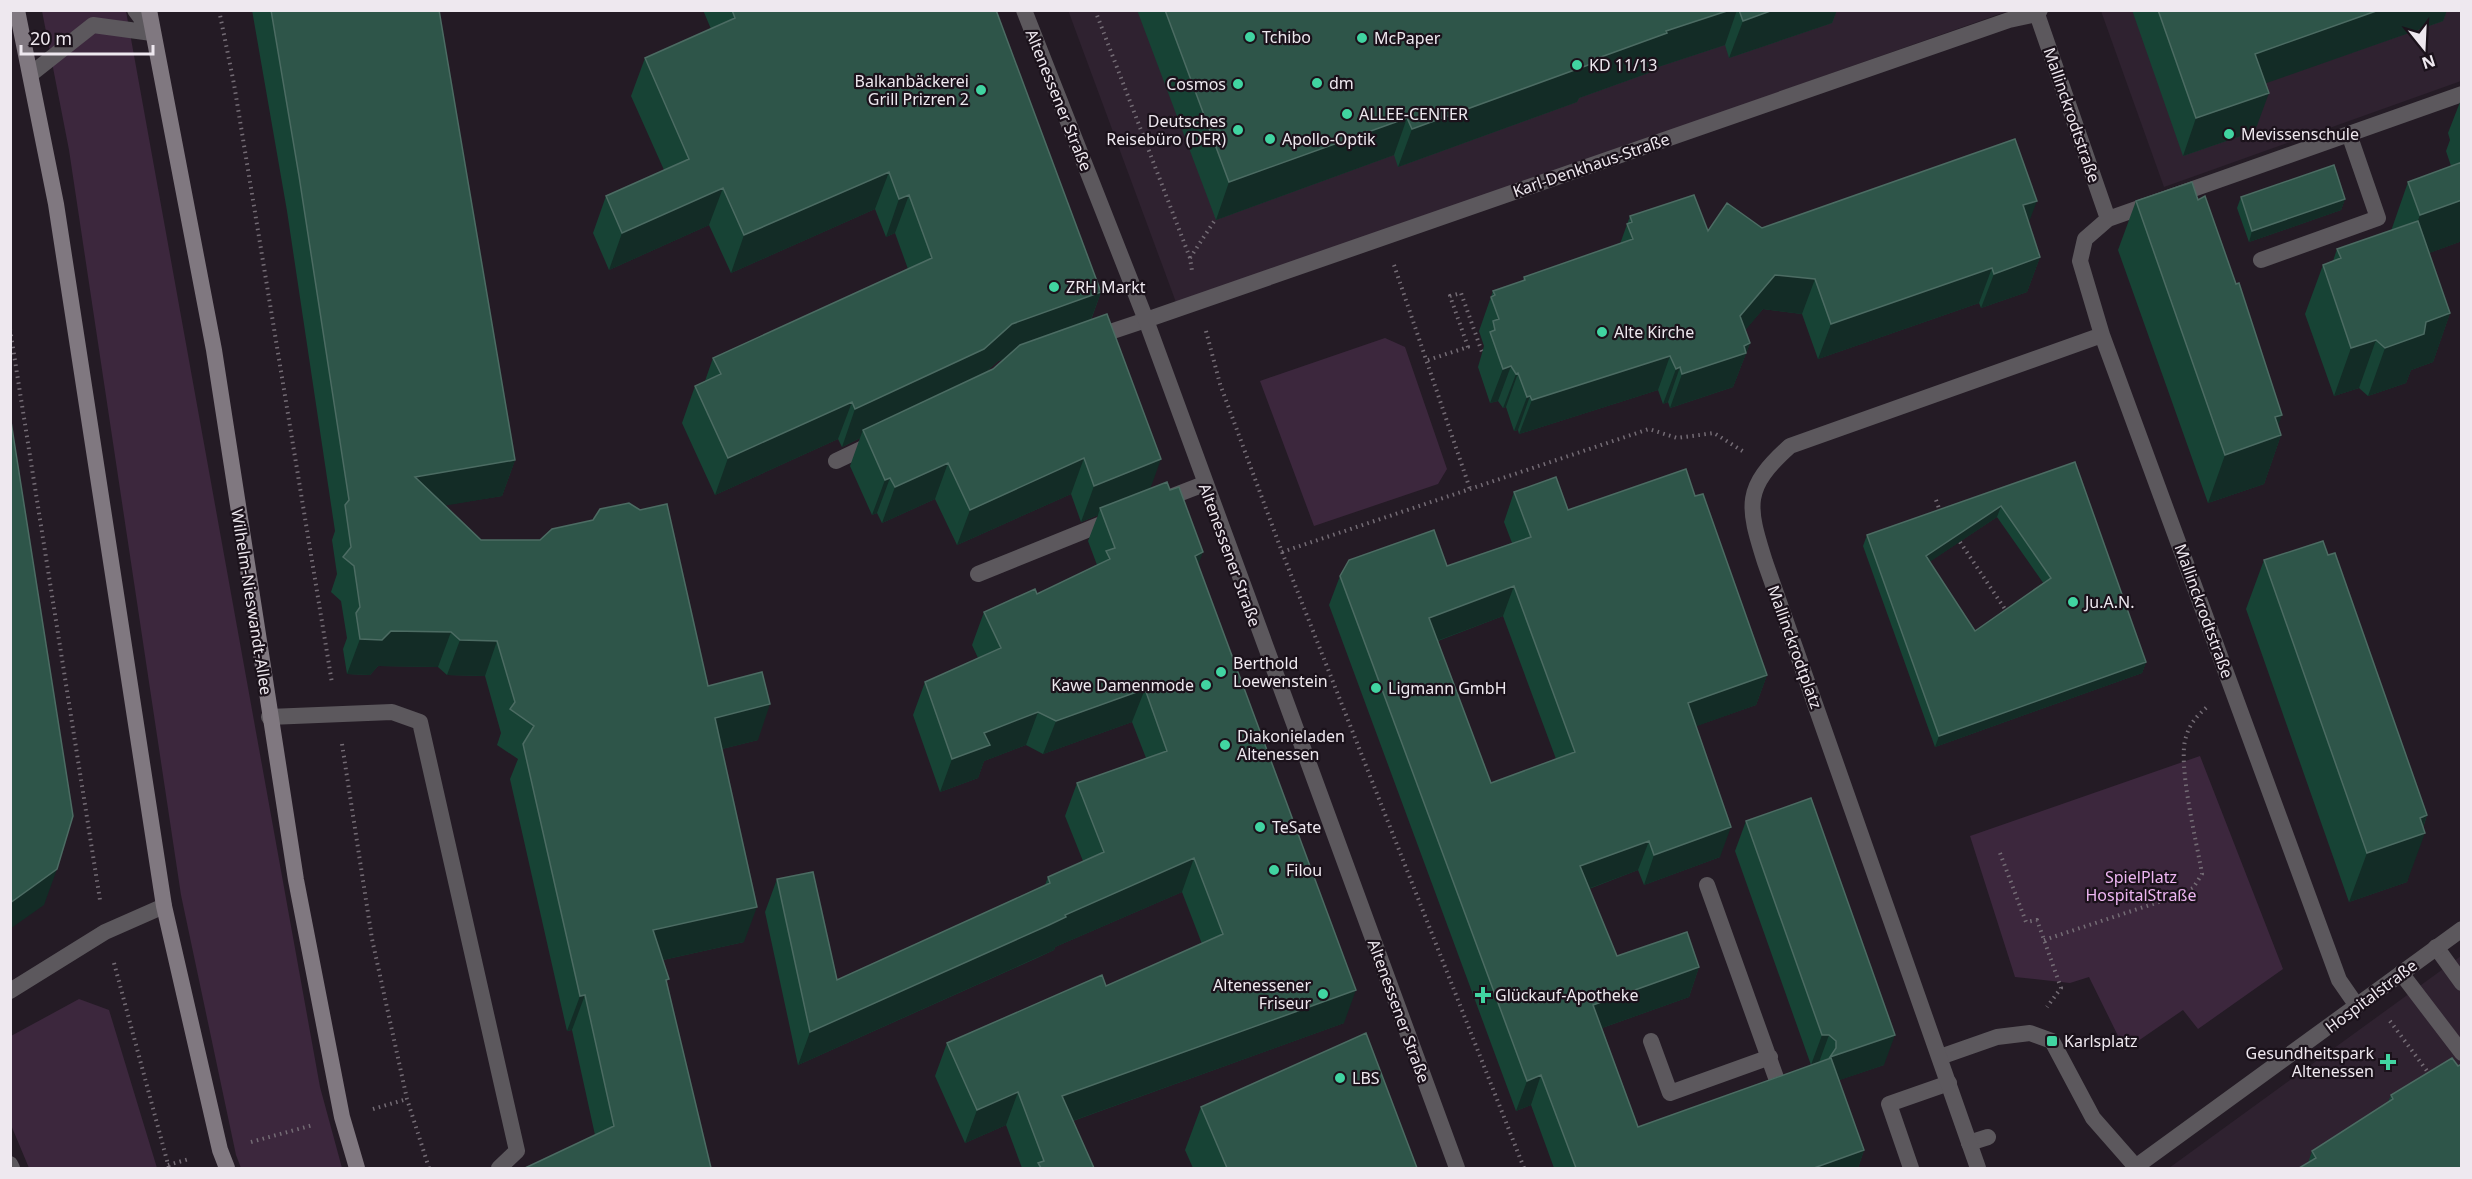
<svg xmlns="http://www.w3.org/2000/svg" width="2472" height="1179" font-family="'Noto Sans',sans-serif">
  <rect width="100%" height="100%" fill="#241b25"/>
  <path fill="#2f2230" d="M1068,10L2008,11L1177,305Z
    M2101,11H2461V81L2164,187Z
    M2461,956V1168H2169Z"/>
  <path fill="#3c273d" d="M42,11H126L320,1087L342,1168H241L236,1155L181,895L69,150Z
    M1385,338L1405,347L1447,469L1438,484L1314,526L1260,381Z
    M2200,756L2283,969L2198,1029L2183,1010L2125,1050L2089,977L2070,983L2015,977L1970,836Z
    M79,999L109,1010L157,1168H29L11,1125V1036Z"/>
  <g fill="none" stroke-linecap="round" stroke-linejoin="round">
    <path stroke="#746c75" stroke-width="4" stroke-dasharray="1.5 4.5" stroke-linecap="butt" d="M219,10L234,84L332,683
      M1095,10L1190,258L1192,271
      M1190,258L1217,217
      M1394,265L1470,489
      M10,329L100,900
      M1206,331L1220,384L1282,552L1524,1168
      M1428,360L1468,347L1450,296L1461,293L1482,352
      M1936,500L1941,514
      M1960,542L2007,612
      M1282,552L1649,429L1677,438L1714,433L1744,452
      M342,744L372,939L407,1099L429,1168
      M2000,853L2026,922L2037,920L2061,988L2047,1007
      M2044,940L2174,897L2193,888L2202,874C2197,843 2177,763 2186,737C2190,723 2197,716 2207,707
      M114,963L169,1168
      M2390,1021L2430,1075
      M373,1109L407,1099
      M251,1142L313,1125
      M168,1165L189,1159"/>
    <path stroke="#5c585d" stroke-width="16" d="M2261,260L2378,218L2349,134
      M1092,338L1146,320
      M836,461L874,443
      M1160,501L1204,484
      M978,574L1114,519
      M269,717L392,712L420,722L517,1151L499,1168
      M1707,885L1779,1086L1791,1083
      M2436,947L2462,983
      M2401,973L2462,1053
      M1651,1041L1670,1093L1770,1057
      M1940,1057L1997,1037L2030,1033L2052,1041L2093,1118L2136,1167
      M1969,1143L1988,1137
      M1911,1168L1889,1104L1949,1083"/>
    <path stroke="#5c585d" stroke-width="16" d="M135,10L152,33
      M1024,10L1146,320L1457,1168
      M2040,10L2037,14L2108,219L2085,239L2080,261L2102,335L2339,980L2357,1006
      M31,74L93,25L152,33
      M2108,219L2462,94
      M1146,320L2009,20L2037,14
      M10,991L105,932L164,906
      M10,1164L12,1168
      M1978,1168L1765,562C1747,505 1743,488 1790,446L2102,335
      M2134,1168L2462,929"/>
    <path stroke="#807880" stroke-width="16" d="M17,10L56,204L164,906L220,1150L227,1168
      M149,10L214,350L296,880L342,1117L357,1168"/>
  </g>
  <path fill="#174335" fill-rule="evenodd" d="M252,10H439L515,460L502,496L445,505L481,540L708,686L758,740L722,749L744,942L663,960L667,985L711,1168L595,1135L572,1030L567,1031L510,779L518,759L497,745L501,733L485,676L447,675L438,667L378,666L370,675L347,674L343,649L347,638L341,601L331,592L337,574L332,540L335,531L287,211Z
    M703,10H996L1101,292L1091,320L1150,488L1198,564L1344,1023L1073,1121L1094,1168H1022L1006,1125L965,1143L935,1076L947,1043L1106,986L1202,944L1182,892L1055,947L1054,950L1037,958L798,1065L765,912L777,879L837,980L1045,885L1048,877L1083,861L1065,816L1077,783L1146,758L1132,722L1043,754L1026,745L984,761L978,778L940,792L913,715L925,682L978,658L972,645L984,612L1037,594L1097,565L1088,541L1098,515L1081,522L1071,494L957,545L935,499L882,523L877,513L872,515L850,466L860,438L842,447L838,439L715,495L682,423L695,386L705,381L713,358L908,269L895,233L886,237L875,209L731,273L709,225L609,270L593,233L606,196L664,170L631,96L645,58L711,29ZM1004,359L993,369L985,373L998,361Z
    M1137,10H1837L1832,23L1729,58L1725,45L1655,68L1654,71L1579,98L1577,102L1398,167L1394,155L1216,220Z
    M2132,10H2447L2443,21L2265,83L2255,131L2183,156Z
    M2462,97V241L2429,253L2450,313L2433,362L2411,370L2406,383L2368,396L2359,388L2334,396L2305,314L2323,265L2333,261L2337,249L2391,231L2408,182L2451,166L2446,151L2450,140L2448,133Z
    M2241,197L2345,199L2341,210L2249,242L2237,208Z
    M2136,201L2278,426L2281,435L2264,484L2208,503L2118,250Z
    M1630,216L1708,231L1762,228L2029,223L2040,257L2027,292L1981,308L1979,303L1818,359L1802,314L1763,309L1745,330L1750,343L1733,387L1670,408L1668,402L1663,404L1658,390L1519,434L1518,430L1514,431L1506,407L1503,408L1498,401L1490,403L1478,367L1484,346L1479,331L1493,291L1523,281L1524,277L1620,244Z
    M2075,462L2146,662L2142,673L1935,747L1863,546L1867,535ZM1997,517L2044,584L1975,631L1929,562Z
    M1514,492L1568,510L1695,496L1767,675L1756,705L1696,726L1720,857L1644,885L1638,870L1589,889L1617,956L1699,967L1689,997L1602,1028L1638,1127L1811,1065L1735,851L1746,821L1884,1065L1839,1080L1864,1150L1858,1168H1554L1531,1105L1516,1111L1329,605L1340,576L1447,566L1512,543L1504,522ZM1503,616L1556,759L1491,783L1438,641Z
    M2264,560L2427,815L2407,882L2349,902L2246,609Z
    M2458,1066L2308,1163L2312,1151L2388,1102L2391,1095Z
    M1201,1107L1417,1168H1193L1185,1150Z"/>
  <path fill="#132c26" d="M1730,10H1737L1725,45L1655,68L1654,71L1579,98L1577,102L1398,167L1412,129L1666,31Z
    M1773,10H1837L1832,23L1729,58L1743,21Z
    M2379,10H2447L2443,21L2241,92L2255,54Z
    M2269,93L2255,131L2183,156L2196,118Z
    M1407,118L1394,155L1216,220L1229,182Z
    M889,172L875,209L731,273L744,235Z
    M723,188L709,225L609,270L622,233Z
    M909,195L895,233L886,237L899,199Z
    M2345,199L2341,210L2249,242L2252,231Z
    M2462,200V241L2402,263L2420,215Z
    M2037,201L2024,235L2023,205Z
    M2040,257L2027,292L1981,308L1994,274Z
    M1992,268L1979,303L1818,359L1831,324Z
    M1775,275L1815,279L1802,314L1763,309L1728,351L1740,316Z
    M1101,292L1087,330L998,361L970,386L863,430L860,438L842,447L855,409L1012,324Z
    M2450,313L2433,362L2411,370L2406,383L2368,396L2385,348L2426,322Z
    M2376,340L2359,388L2334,396L2351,348Z
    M1750,343L1733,387L1670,408L1682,374Z
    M1670,356L1658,390L1519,434L1532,400Z
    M1511,366L1498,401L1490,403L1503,369Z
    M1680,367L1668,402L1663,404L1676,369Z
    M1518,373L1506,407L1503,408L1516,374Z
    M1530,396L1518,430L1514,431L1527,397Z
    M852,402L838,439L715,495L728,458Z
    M2282,415L2274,438L2281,435L2264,484L2208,503L2225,455L2275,417Z
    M1084,458L1071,494L957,545L970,510Z
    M1161,459L1148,495L1100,508L1098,515L1081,522L1094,486Z
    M515,460L502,496L402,513L415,477Z
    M948,463L935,499L882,523L895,487Z
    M890,478L877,513L872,515L885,480Z
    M2001,506L1997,517L1922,567L1926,556Z
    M1203,552L1191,585L1195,556Z
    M1514,586L1503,616L1418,648L1429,618Z
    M391,631L451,632L438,667L378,666L370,675L347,674L360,639Z
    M460,640L497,641L485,676L447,675Z
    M2146,662L2142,673L1935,747L1939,736Z
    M1767,675L1756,705L1677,733L1688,703Z
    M1145,689L1132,722L1043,754L1056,721Z
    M770,704L758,740L702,754L715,718Z
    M1038,712L1026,745L984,761L978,778L940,792L952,759L984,733Z
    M2427,815L2420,835L2425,833L2407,882L2349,902L2367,853L2420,818Z
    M1731,827L1720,857L1644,885L1654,855Z
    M1649,841L1638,870L1569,896L1580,866Z
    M1194,858L1182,892L1055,947L1054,950L798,1065L810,1032L1065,915Z
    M57,869L44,905L10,929V903Z
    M757,907L744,942L640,965L653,930Z
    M1699,967L1689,997L1582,1035L1593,1005Z
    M1356,990L1344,1023L1050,1129L1062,1096Z
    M585,995L572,1030L567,1031L580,996Z
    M1822,1035H1829L1818,1065H1811Z
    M1895,1035L1884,1065L1819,1087L1830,1057Z
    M1541,1075L1531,1105L1516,1111L1527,1081Z
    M1018,1092L1006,1125L965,1143L977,1110Z
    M1864,1150L1858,1168H1814Z"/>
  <path fill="#2e5549" stroke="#4c6c63" stroke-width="1.5" fill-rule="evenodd" d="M271,10H439L515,460L415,477L481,540H540L552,529L593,520L600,509L629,503L640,510L667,504L708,686L762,672L770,704L715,718L757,907L653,930L669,979L666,980L711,1168H525L614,1126L585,995L580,996L523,744L534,726L510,709L515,702L497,641L460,640L451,632L391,631L382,640L360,639L356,613L360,607L354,566L343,557L351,547L345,505L349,500L299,176Z
    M732,10H996L1101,292L1012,324L984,349L855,409L852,402L728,458L695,386L721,374L713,358L932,258L909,195L899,199L889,172L744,235L723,188L622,233L606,196L689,159L645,58L735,18Z
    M1165,10H1730L1666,31L1667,33L1590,61L1591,64L1412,129L1407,118L1229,182Z
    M1739,10H1773L1743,21Z
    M2158,10H2379L2255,54L2269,93L2196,118Z
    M2015,139L2037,201L2023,205L2040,257L1994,274L1992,268L1831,324L1815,279L1775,275L1740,316L1750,343L1744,346L1746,353L1682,374L1680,367L1676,369L1670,356L1532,400L1530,396L1527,397L1518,373L1516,374L1511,366L1503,369L1490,332L1495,330L1493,321L1499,319L1491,297L1495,295L1493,291L1525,280L1524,277L1633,239L1627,224L1632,222L1630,216L1694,195L1708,231L1727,203L1762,228Z
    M2462,162V200L2420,215L2408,182Z
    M2334,165L2345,199L2252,231L2241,197Z
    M2192,182L2198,200L2205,196L2236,284L2239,283L2282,415L2275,417L2281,435L2225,455L2136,201Z
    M2418,221L2450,313L2426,322L2424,334L2385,348L2376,340L2351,348L2323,265L2341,258L2337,249Z
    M1107,314L1161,459L1094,486L1084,458L970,510L948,463L895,487L890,478L885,480L863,430L993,369L1020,345Z
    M10,415L73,816L57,869L10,903Z
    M2075,462L2146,662L1939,736L1867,535ZM2001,506L2051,578L1975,631L1926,556Z
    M1686,469L1695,496L1703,494L1767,675L1688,703L1731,827L1654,855L1649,841L1580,866L1617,956L1687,932L1699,967L1593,1005L1638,1127L1831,1058L1864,1150L1814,1168H1576L1541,1075L1527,1081L1340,576L1349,560L1434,530L1447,566L1531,537L1514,492L1556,477L1568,510ZM1514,586L1575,752L1491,783L1429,618Z
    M1167,482L1170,490L1179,487L1203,552L1195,556L1356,990L1062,1096L1094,1168H1041L1038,1163L1044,1161L1018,1092L977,1110L947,1043L1102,975L1106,986L1223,934L1194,858L1065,915L1066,917L1049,925L810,1032L777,879L813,872L837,980L1050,883L1048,877L1104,852L1077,783L1167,751L1145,689L1056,721L1038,712L984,733L990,745L952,759L925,682L1001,648L984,612L1035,589L1037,594L1110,559L1106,551L1115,548L1100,508Z
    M2323,541L2328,555L2335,553L2427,815L2420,818L2425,833L2367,853L2264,560Z
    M1811,798L1895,1035L1830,1057L1836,1048V1041L1829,1035H1822L1746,821Z
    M1366,1033L1417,1168H1227L1201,1107Z
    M2452,1058L2458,1066L2462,1064V1168H2299L2316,1158L2312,1151L2393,1099L2391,1095Z"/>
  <g fill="#41d4a1" stroke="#1b121b" stroke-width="2">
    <circle cx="1250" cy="37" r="6"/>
    <circle cx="1362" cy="38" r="6"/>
    <circle cx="1577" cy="65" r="6"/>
    <circle cx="1317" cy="83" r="6"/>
    <circle cx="1238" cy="84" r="6"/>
    <circle cx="981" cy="90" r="6"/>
    <circle cx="1347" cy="114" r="6"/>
    <circle cx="1238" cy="130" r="6"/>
    <circle cx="2229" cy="134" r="6"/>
    <circle cx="1270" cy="139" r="6"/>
    <circle cx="1054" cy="287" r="6"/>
    <circle cx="1602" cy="332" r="6"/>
    <circle cx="2073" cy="602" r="6"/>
    <circle cx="1221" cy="672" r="6"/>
    <circle cx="1206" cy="685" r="6"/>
    <circle cx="1376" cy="688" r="6"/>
    <circle cx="1225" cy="745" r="6"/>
    <circle cx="1260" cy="827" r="6"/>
    <circle cx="1274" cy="870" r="6"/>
    <circle cx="1323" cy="994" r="6"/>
    <path d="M1480 986h6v6h6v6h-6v6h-6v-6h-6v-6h6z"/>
    <rect x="2046" y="1035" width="12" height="12" rx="3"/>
    <path d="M2385 1053h6v6h6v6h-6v6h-6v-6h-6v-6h6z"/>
    <circle cx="1340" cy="1078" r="6"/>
  </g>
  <g text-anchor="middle" stroke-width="4.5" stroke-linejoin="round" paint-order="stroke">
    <g font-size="16" fill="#eee8ef" stroke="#1b121b" text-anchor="start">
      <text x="1262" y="43">Tchibo</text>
      <text x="1374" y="44">McPaper</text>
      <text x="1589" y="71">KD 11/13</text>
      <text x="969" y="87" text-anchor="end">Balkanbäckerei<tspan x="969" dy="18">Grill Prizren 2</tspan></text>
      <text x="1329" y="89">dm</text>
      <text x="1226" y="90" text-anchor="end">Cosmos</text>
      <text x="1359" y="120">ALLEE-CENTER</text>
      <text x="1226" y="127" text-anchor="end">Deutsches<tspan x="1226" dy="18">Reisebüro (DER)</tspan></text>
      <text x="2241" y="140">Mevissenschule</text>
      <text x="1282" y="145">Apollo-Optik</text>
      <text x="1066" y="293">ZRH Markt</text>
      <text x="1614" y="338">Alte Kirche</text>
      <text x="2085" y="608">Ju.A.N.</text>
      <text x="1233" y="669">Berthold<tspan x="1233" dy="18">Loewenstein</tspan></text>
      <text x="1194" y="691" text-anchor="end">Kawe Damenmode</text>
      <text x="1388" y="694">Ligmann GmbH</text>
      <text x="1237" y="742">Diakonieladen<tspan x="1237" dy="18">Altenessen</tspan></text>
      <text x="1272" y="833">TeSate</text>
      <text x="1286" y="876">Filou</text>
      <text x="1311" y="991" text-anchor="end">Altenessener<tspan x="1311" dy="18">Friseur</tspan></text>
      <text x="1495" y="1001">Glückauf-Apotheke</text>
      <text x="2064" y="1047">Karlsplatz</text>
      <text x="2374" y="1059" text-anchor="end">Gesundheitspark<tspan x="2374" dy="18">Altenessen</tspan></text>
      <text x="1352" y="1084">LBS</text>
    </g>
    <g font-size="16" fill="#eee8ef" stroke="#1b121b">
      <text transform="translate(1059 100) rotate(68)" y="6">Altenessener Straße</text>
      <text transform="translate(2072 115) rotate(71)" y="6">Mallinckrodtstraße</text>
      <text transform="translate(1591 165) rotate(-19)" y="6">Karl-Denkhaus-Straße</text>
      <text transform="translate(1230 555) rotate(70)" y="6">Altenessener Straße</text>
      <text transform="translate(252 602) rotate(81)" y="6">Wilhelm-Nieswandt-Allee</text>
      <text transform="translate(2204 611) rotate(70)" y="6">Mallinckrodtstraße</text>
      <text transform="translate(1795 647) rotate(70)" y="6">Mallinckrodtplatz</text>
      <text transform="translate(2371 996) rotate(-37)" y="6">Hospitalstraße</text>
      <text transform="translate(1399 1011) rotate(70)" y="6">Altenessener Straße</text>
    </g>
    <g font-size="16" fill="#eeb6f2" stroke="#1b121b">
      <text x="2141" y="883">SpielPlatz<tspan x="2141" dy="18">HospitalStraße</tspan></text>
    </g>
  </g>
  <rect width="2472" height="1179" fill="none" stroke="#eee8ef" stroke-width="24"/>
  <g transform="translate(2424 48) rotate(162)" stroke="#1b121b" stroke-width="4.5" paint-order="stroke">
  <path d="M0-4.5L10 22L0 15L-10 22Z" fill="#eee8ef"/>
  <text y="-9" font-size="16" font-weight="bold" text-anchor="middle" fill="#eee8ef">N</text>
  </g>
  <path d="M21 45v9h132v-9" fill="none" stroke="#eee8ef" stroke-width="3"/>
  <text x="30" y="45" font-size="18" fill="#eee8ef" stroke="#1b121b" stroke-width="4.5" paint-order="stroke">20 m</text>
</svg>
